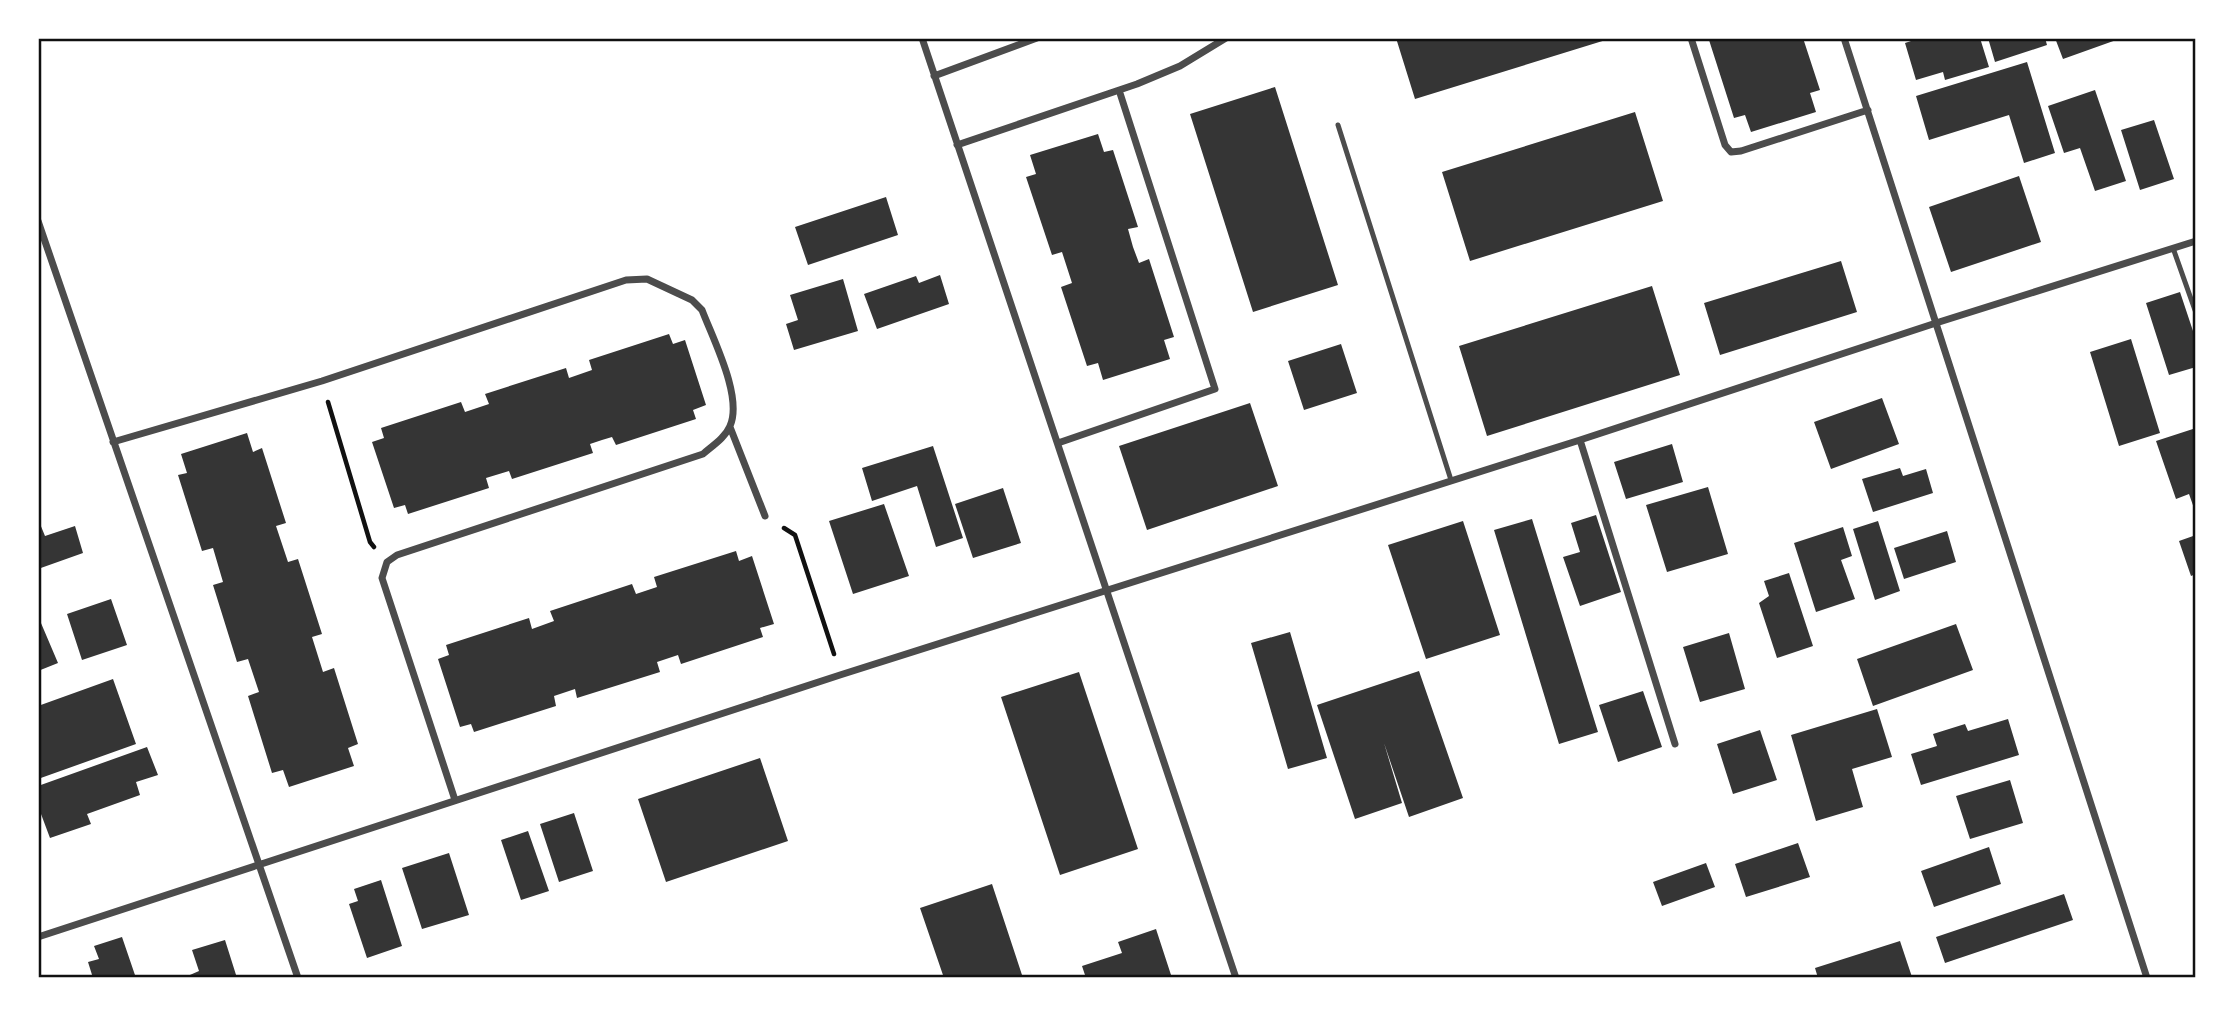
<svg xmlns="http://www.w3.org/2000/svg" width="2234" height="1016" font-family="Jost,sans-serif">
  <rect width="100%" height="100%" fill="#fff"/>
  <path fill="#353535" d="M1396,38H1608L1609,39L1415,99Z
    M1716,38H1803L1820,90L1810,93L1816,112L1751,132L1745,115L1734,118L1709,40Z
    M1920,38H1980L1989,67L1945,80L1943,72L1916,80L1905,43Z
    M1988,38H2045L2047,45L1995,62Z
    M2055,38H2118L2119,39L2063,59Z
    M2027,62L2055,153L2024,163L2009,115L1929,140L1916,96Z
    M1275,87L1338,285L1253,312L1190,114Z
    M2095,90L2126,181L2095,191L2080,148L2064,153L2048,106Z
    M1635,112L1663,201L1470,261L1442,172Z
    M2154,120L2174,179L2140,190L2121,130Z
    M1098,134L1104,152L1113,150L1138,227L1128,229L1133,247L1139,263L1149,259L1174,337L1164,340L1170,359L1103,380L1098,363L1087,366L1061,287L1072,283L1062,252L1052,255L1026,177L1036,174L1030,155Z
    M2019,176L2041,242L1951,272L1929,207Z
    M886,197L898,235L808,265L795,227Z
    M1841,261L1857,312L1720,355L1704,303Z
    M940,275L949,304L877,329L864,294L916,276L919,283Z
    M843,279L858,331L794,350L786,324L798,320L790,295Z
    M1652,286L1680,375L1487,436L1459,346Z
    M2180,292L2196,340V367L2169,375L2146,303Z
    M669,334L673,344L685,340L706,405L693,410L696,419L616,445L612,437L602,440L590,444L593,453L512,479L509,471L486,478L489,488L408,514L405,505L394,508L372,442L384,438L381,428L461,402L465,412L489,404L485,394L566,368L569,378L592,370L589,360Z
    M2131,339L2160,433L2119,446L2090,352Z
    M1341,344L1357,393L1304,410L1288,361Z
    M1882,398L1899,444L1831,469L1814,422Z
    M1250,403L1278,486L1147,530L1119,446Z
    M2196,428V511H2195L2189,494L2176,499L2156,441Z
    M247,433L253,452L262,448L286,523L276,526L288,562L298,559L322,634L312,637L323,672L334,668L358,744L348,748L354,766L289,787L283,770L272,773L248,696L259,692L248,659L237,662L213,585L223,582L213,548L202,551L178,475L187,473L181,454Z
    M1672,444L1683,482L1626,499L1614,462Z
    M933,446L963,538L936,547L917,486L872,501L862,468Z
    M1900,468L1903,476L1926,469L1933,493L1873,512L1862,479Z
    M1708,487L1728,554L1667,572L1646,505Z
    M1003,488L1021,543L973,558L955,504Z
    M884,504L909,576L853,594L829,521Z
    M1596,515L1621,592L1580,606L1563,557L1580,552L1571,523Z
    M38,519L45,536L75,526L83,553L38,569Z
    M1532,519L1598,732L1559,744L1494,530Z
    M1463,521L1500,635L1426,659L1388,545Z
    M1878,521L1900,591L1875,600L1853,529Z
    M1843,527L1852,556L1841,560L1855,599L1816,612L1794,543Z
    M1947,531L1956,562L1904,579L1894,548Z
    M2196,535V574L2191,576L2179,541Z
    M736,551L739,561L752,556L774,624L760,628L763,637L681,664L678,655L657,662L660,672L577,698L575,689L554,696L556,706L474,732L471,724L460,727L438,659L449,655L446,645L529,618L532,629L554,621L550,611L632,584L636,594L657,587L654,577Z
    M1789,573L1813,646L1777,658L1759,603L1769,596L1764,581Z
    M111,599L127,645L82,660L67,614Z
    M38,616L58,663L38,671Z
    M1956,624L1973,670L1873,706L1857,659Z
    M1290,632L1327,758L1288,769L1251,643Z
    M1729,633L1745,689L1700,702L1683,647Z
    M1419,671L1463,798L1409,817L1384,743L1402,803L1355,819L1317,705Z
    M1079,672L1138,849L1060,875L1001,697Z
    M113,679L136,744L38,779V706Z
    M1643,691L1662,747L1618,762L1599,705Z
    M1877,709L1892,757L1852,769L1863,807L1816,821L1791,735Z
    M2008,719L2019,755L1921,785L1911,754L1937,746L1933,734L1965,724L1968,731Z
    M1760,730L1777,780L1733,794L1717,744Z
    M147,747L158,775L136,782L140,795L87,814L91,824L50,838L38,806V786Z
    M760,758L788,841L666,882L638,799Z
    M2010,780L2023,823L1970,839L1956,796Z
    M574,813L593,871L559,882L540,824Z
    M528,831L549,891L521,900L501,840Z
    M1798,843L1810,877L1746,897L1735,864Z
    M1989,847L2001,884L1934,907L1921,871Z
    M449,853L469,915L422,929L402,868Z
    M1706,863L1715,887L1662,906L1653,882Z
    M381,880L402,946L367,958L349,904L358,901L354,889Z
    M992,884L1023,978H944L920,908Z
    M2064,894L2073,920L1945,963L1936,937Z
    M1156,929L1172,978H1086L1082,966L1122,953L1118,942Z
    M122,937L136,978H93L88,962L99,959L94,946Z
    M225,940L237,978H183L199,971L192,950Z
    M1900,941L1912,977L1818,978L1815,968Z"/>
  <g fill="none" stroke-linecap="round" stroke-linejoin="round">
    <path stroke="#111" stroke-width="4.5" d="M328,402L370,542L374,547
      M784,528L795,535L834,654"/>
    <path stroke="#4c4c4c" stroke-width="5" d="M1338,125L1451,480
      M2173,248L2196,313"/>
    <path stroke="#4c4c4c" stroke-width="7" d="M922,38L1236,978
      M1691,38L1725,145L1731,152L1741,151L1868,110
      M1844,38L2147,978
      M934,76L1037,38
      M957,145L1137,84L1180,66L1226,38
      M38,221L298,978
      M730,427L765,516
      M1580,440L1675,744
      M113,442L322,381L626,280L647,279L692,300L702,310C713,339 743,397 730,426C725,438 712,446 703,454L397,555L387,562L382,578L455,800
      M1058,443L1215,389L1119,90
      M38,937L840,675L1580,440L1936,323L2196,241"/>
  </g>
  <rect width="2234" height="1016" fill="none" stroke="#ffffff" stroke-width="80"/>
  <rect x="40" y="40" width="2154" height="936" fill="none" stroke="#111" stroke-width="2.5"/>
</svg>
